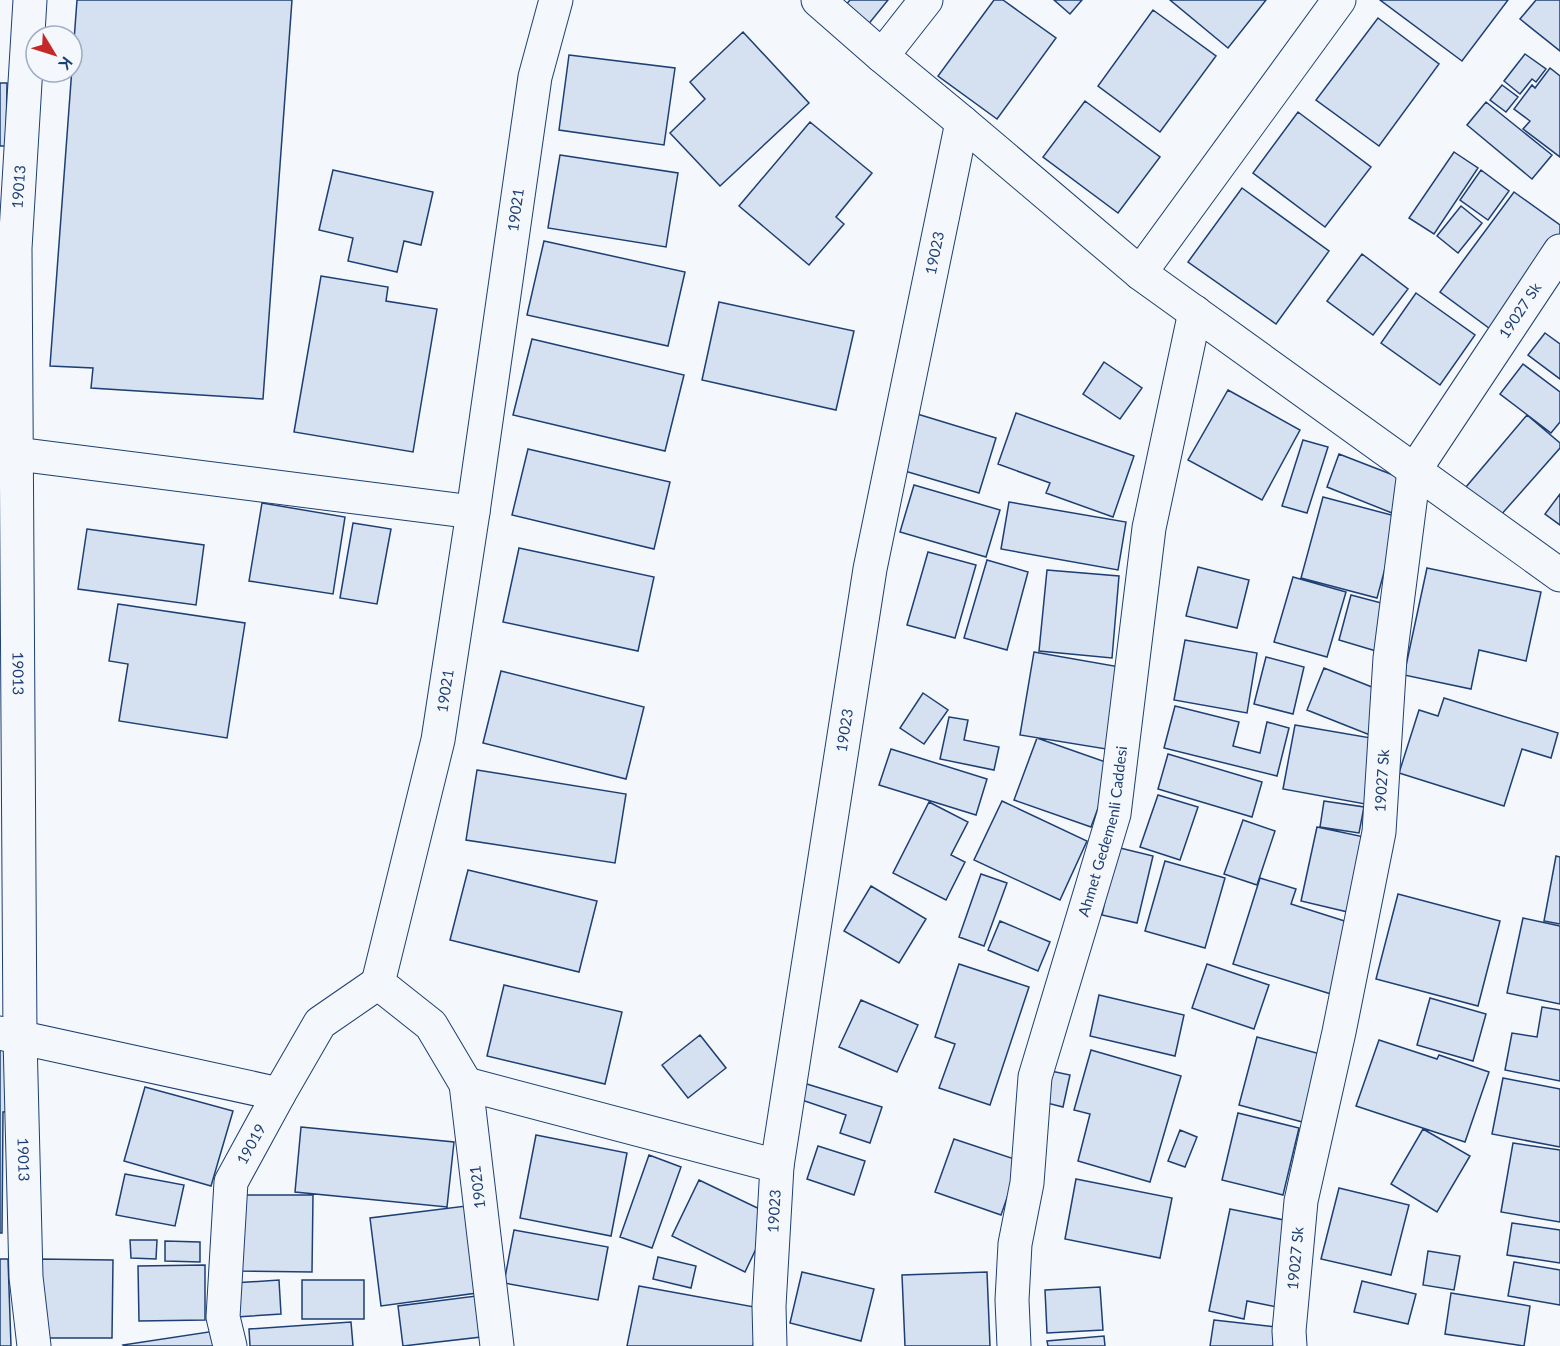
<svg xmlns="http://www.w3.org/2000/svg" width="1560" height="1346" font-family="Lato,sans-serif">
  <rect width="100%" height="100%" fill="#f4f7fb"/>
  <path fill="#d5e0f0" stroke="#1d3f73" stroke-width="1.5" d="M77,0H292L263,399L91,388L93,368L50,366Z
    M850,0H888L867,26L844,7Z
    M994,0H1003L1056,38L997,119L938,76Z
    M1054,0H1082L1070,14Z
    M1170,0H1266L1228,48Z
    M1380,0H1508L1462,61Z
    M1536,0H1560V51L1520,19Z
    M1153,10L1216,56L1160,132L1098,86Z
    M1378,18L1439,64L1379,146L1316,100Z
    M743,32L809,103L720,186L670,133L705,99L690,82Z
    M1525,54L1546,69L1536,82L1532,79L1520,94L1504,81Z
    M569,55L675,68L664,145L559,130Z
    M1550,68L1560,76V157L1523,129L1530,121L1514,109L1532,85L1535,88Z
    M0,83H7L6,146H0Z
    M1502,85L1518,97L1506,112L1490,100Z
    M1085,101L1160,157L1118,213L1043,157Z
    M1486,102L1552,155L1532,179L1467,125Z
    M1298,112L1371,167L1325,227L1253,173Z
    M810,122L872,173L836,217L844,224L809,265L739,206Z
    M1454,152L1478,168L1434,234L1409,218Z
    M560,155L678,173L666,247L548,228Z
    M333,170L433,192L421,245L404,241L397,272L348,261L353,238L319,230Z
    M1481,170L1509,191L1488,220L1460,200Z
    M1242,188L1329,251L1276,324L1188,262Z
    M1514,192L1560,225V241L1493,331L1440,292Z
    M1461,206L1482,223L1458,253L1437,236Z
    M544,241L685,272L668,346L527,315Z
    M1362,254L1408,289L1373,335L1327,301Z
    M321,276L388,287L386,301L437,309L413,452L294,432Z
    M1416,293L1475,335L1440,385L1381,343Z
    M719,302L854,331L836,410L702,380Z
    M1545,333L1560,344V379L1528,355Z
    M532,339L684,375L665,451L513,415Z
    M1104,362L1142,388L1120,419L1083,394Z
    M1523,364L1560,392V422L1551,433L1500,394Z
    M1228,390L1300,430L1262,500L1188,460Z
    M914,413L996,438L979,493L898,469Z
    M1016,413L1134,456L1113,517L1046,493L1050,483L998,464Z
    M1527,415L1560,443V448L1500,516L1466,487Z
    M1303,440L1328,447L1307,513L1282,506Z
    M528,449L670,482L654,549L512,515Z
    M1339,454L1406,480L1392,513L1327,487Z
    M914,485L1000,510L986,557L900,532Z
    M1560,494V525L1545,514Z
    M1323,497L1399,517L1377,598L1301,578Z
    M1009,502L1126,522L1118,570L1001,549Z
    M262,503L345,517L333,594L249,581Z
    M353,523L391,529L377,604L340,598Z
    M87,529L204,545L196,605L78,589Z
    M519,548L654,577L638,651L503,622Z
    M928,552L976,565L955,638L907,625Z
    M987,560L1028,572L1007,650L964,638Z
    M1198,567L1249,580L1237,628L1186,616Z
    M1427,568L1541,592L1526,661L1479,650L1471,689L1404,675Z
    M1047,570L1119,576L1112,658L1039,651Z
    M1293,577L1346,592L1327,657L1274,642Z
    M1351,595L1389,605L1376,651L1339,640Z
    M118,604L245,623L227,738L119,721L128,664L109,661Z
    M1185,640L1257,653L1247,713L1174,700Z
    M1034,652L1120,667L1106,749L1020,735Z
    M1266,657L1304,667L1293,714L1254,704Z
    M1324,668L1387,693L1370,735L1307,710Z
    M501,671L644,707L626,779L483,743Z
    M923,693L948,710L924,744L900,728Z
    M1444,698L1558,733L1551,758L1522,749L1504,806L1399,773L1419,710L1438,716Z
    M1175,706L1239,722L1233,746L1260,753L1267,722L1289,728L1277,776L1164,748Z
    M949,717L968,720L964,740L999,747L994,770L940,759Z
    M1295,725L1377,739L1365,804L1283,789Z
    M1037,738L1114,765L1091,827L1014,800Z
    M891,749L987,779L976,815L879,785Z
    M1168,754L1262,782L1252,817L1158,789Z
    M477,770L626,794L615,863L466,840Z
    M1158,795L1198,807L1180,860L1140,847Z
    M1002,801L1087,841L1060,900L974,860Z
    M1324,801L1364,807L1359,833L1320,827Z
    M929,802L968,822L951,855L965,862L946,900L893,873Z
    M1243,820L1275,831L1257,885L1224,874Z
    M1317,827L1369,838L1352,913L1301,901Z
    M1116,847L1153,856L1137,923L1102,915Z
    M1556,856L1560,857V924L1544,921Z
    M1165,861L1225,878L1205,948L1145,931Z
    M468,870L597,901L579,972L450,940Z
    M981,874L1007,883L984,946L959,937Z
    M1260,878L1296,889L1291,904L1354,924L1331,994L1233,964Z
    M871,886L926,919L899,963L844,931Z
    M1398,894L1500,921L1478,1006L1376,979Z
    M1523,918L1560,926V1004L1507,993Z
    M1000,921L1050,942L1038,971L988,950Z
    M959,964L1029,987L990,1105L939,1088L955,1044L935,1037Z
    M1207,964L1269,985L1254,1029L1192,1008Z
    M504,985L622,1012L605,1084L487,1056Z
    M1099,995L1184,1015L1175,1056L1090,1036Z
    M1430,998L1486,1014L1473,1061L1417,1045Z
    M861,1000L918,1025L897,1072L839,1047Z
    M1542,1007L1560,1010V1081L1505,1070L1512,1033L1537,1037Z
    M700,1035L726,1068L688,1098L662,1065Z
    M1257,1037L1324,1055L1306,1123L1239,1105Z
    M1379,1040L1437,1059L1439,1055L1489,1072L1465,1142L1356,1106Z
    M0,1044H14V1111L3,1112L2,1233H0Z
    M1091,1050L1181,1076L1150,1182L1078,1161L1090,1114L1074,1110Z
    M1051,1071L1070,1075L1063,1107L1043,1102Z
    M1503,1078L1560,1089V1147L1492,1134Z
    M797,1081L882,1107L870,1143L840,1133L846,1115L793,1097Z
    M145,1087L233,1111L211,1186L124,1161Z
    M1238,1113L1299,1128L1283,1195L1222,1180Z
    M301,1127L454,1142L447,1207L295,1192Z
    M1423,1129L1470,1156L1437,1212L1391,1184Z
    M1180,1130L1197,1137L1185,1167L1168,1161Z
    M536,1135L627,1153L611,1236L520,1218Z
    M954,1139L1020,1161L1001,1215L935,1192Z
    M1513,1143L1560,1150V1222L1501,1212Z
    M818,1146L865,1161L854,1195L807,1179Z
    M649,1155L681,1167L652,1248L620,1237Z
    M125,1174L184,1185L175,1226L116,1215Z
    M1076,1179L1172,1198L1160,1258L1065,1239Z
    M699,1180L772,1215L745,1272L672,1236Z
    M1339,1188L1409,1205L1391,1275L1321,1259Z
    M240,1195H313L312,1272L238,1271Z
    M466,1206L477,1293L381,1306L370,1218Z
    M1230,1209L1294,1222L1277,1307L1247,1301L1244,1319L1209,1311Z
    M1512,1223L1560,1230V1263L1507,1255Z
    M514,1230L608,1247L598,1300L504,1283Z
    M130,1240H157L156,1259L131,1258Z
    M165,1241L200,1242V1262L165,1261Z
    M1428,1251L1460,1256L1454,1290L1423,1285Z
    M658,1257L696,1266L691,1288L653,1279Z
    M0,1259H8L11,1346H0Z
    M38,1259L113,1260L112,1338H37Z
    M1514,1262L1560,1270V1305L1508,1296Z
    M205,1265V1320L139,1321L138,1266Z
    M802,1272L874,1289L861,1341L790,1323Z
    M987,1272L990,1346H905L902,1275Z
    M279,1280L281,1314L236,1317L233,1283Z
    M302,1280H364V1319H302Z
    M1362,1281L1416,1294L1408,1324L1354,1312Z
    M639,1286L760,1308L753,1346H627Z
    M1100,1287L1103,1330L1047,1333L1045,1290Z
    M1451,1293L1530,1306L1524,1346L1445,1334Z
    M476,1296L481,1337L403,1346L398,1306Z
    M1214,1320L1276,1327L1273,1346H1210Z
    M351,1322L353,1346H250L249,1329Z
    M215,1331L217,1346H124L123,1345Z
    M1104,1336L1105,1346H1048L1047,1341Z"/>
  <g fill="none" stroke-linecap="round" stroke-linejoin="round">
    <g stroke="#1d3f73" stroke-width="35">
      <g id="street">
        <path id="s1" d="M30,0L15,248L20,1038L26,1277L34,1346"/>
        <path d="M882,56L926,0"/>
        <path d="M1140,273L1339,0"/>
        <path d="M17,454L473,512"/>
        <path d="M0,1033L279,1094"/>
        <path d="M466,1084L777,1166"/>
        <path id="s2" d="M230,1346L223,1317L231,1182L279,1094L320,1023L378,983"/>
        <path id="s3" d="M497,1346L466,1084L431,1025L378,983L438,740L473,512L535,77L556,0"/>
        <path id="s4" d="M770,1346L769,1306L777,1166L870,569L962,122"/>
        <path id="s5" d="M1290,1346L1289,1331L1301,1201L1339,1032L1379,832L1390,658L1414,471L1560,251"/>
      </g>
    </g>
    <g stroke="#1d3f73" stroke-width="35">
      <g id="secondary">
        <path d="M818,0L882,56L962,122L1140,273L1560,575"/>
        <path id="s6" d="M1014,1346L1012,1300L1015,1244L1027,1183L1035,1077L1114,814L1149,528L1195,312"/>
      </g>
    </g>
    <use href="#street" stroke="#f4f7fb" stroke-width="33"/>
    <use href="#secondary" stroke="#f4f7fb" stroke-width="33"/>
  </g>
  <g text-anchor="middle" stroke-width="4.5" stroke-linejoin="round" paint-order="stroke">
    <g font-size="15" fill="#1d3f73" stroke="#f4f7fb">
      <text transform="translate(19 187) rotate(-86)" y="5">19013</text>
      <text dy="5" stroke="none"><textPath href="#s3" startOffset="1186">19021</textPath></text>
      <text dy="5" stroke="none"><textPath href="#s4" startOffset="1107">19023</textPath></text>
      <text dy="5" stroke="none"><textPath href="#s5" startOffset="1078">19027 Sk</textPath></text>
      <text dy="5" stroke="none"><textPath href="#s1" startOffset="674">19013</textPath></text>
      <text dy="5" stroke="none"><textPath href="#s3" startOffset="700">19021</textPath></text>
      <text dy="5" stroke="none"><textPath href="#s4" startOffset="621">19023</textPath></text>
      <text dy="5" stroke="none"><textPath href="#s5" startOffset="574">19027 Sk</textPath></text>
      <text dy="5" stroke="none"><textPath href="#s6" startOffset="526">Ahmet Gedemenli Caddesi</textPath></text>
      <text dy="5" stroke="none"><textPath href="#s2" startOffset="208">19019</textPath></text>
      <text dy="5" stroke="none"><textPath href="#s1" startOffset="1160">19013</textPath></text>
      <text transform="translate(478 1187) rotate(-97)" y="5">19021</text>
      <text dy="5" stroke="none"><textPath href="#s4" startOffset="135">19023</textPath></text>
      <text dy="5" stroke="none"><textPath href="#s5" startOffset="88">19027 Sk</textPath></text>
    </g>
  </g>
  <g transform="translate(54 54) rotate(128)"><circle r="28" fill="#f4f7fb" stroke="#9eadc5" stroke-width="1.5"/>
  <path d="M0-4.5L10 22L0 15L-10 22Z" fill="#c62828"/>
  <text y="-9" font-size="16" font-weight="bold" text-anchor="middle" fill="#1d3f73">K</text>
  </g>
</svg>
